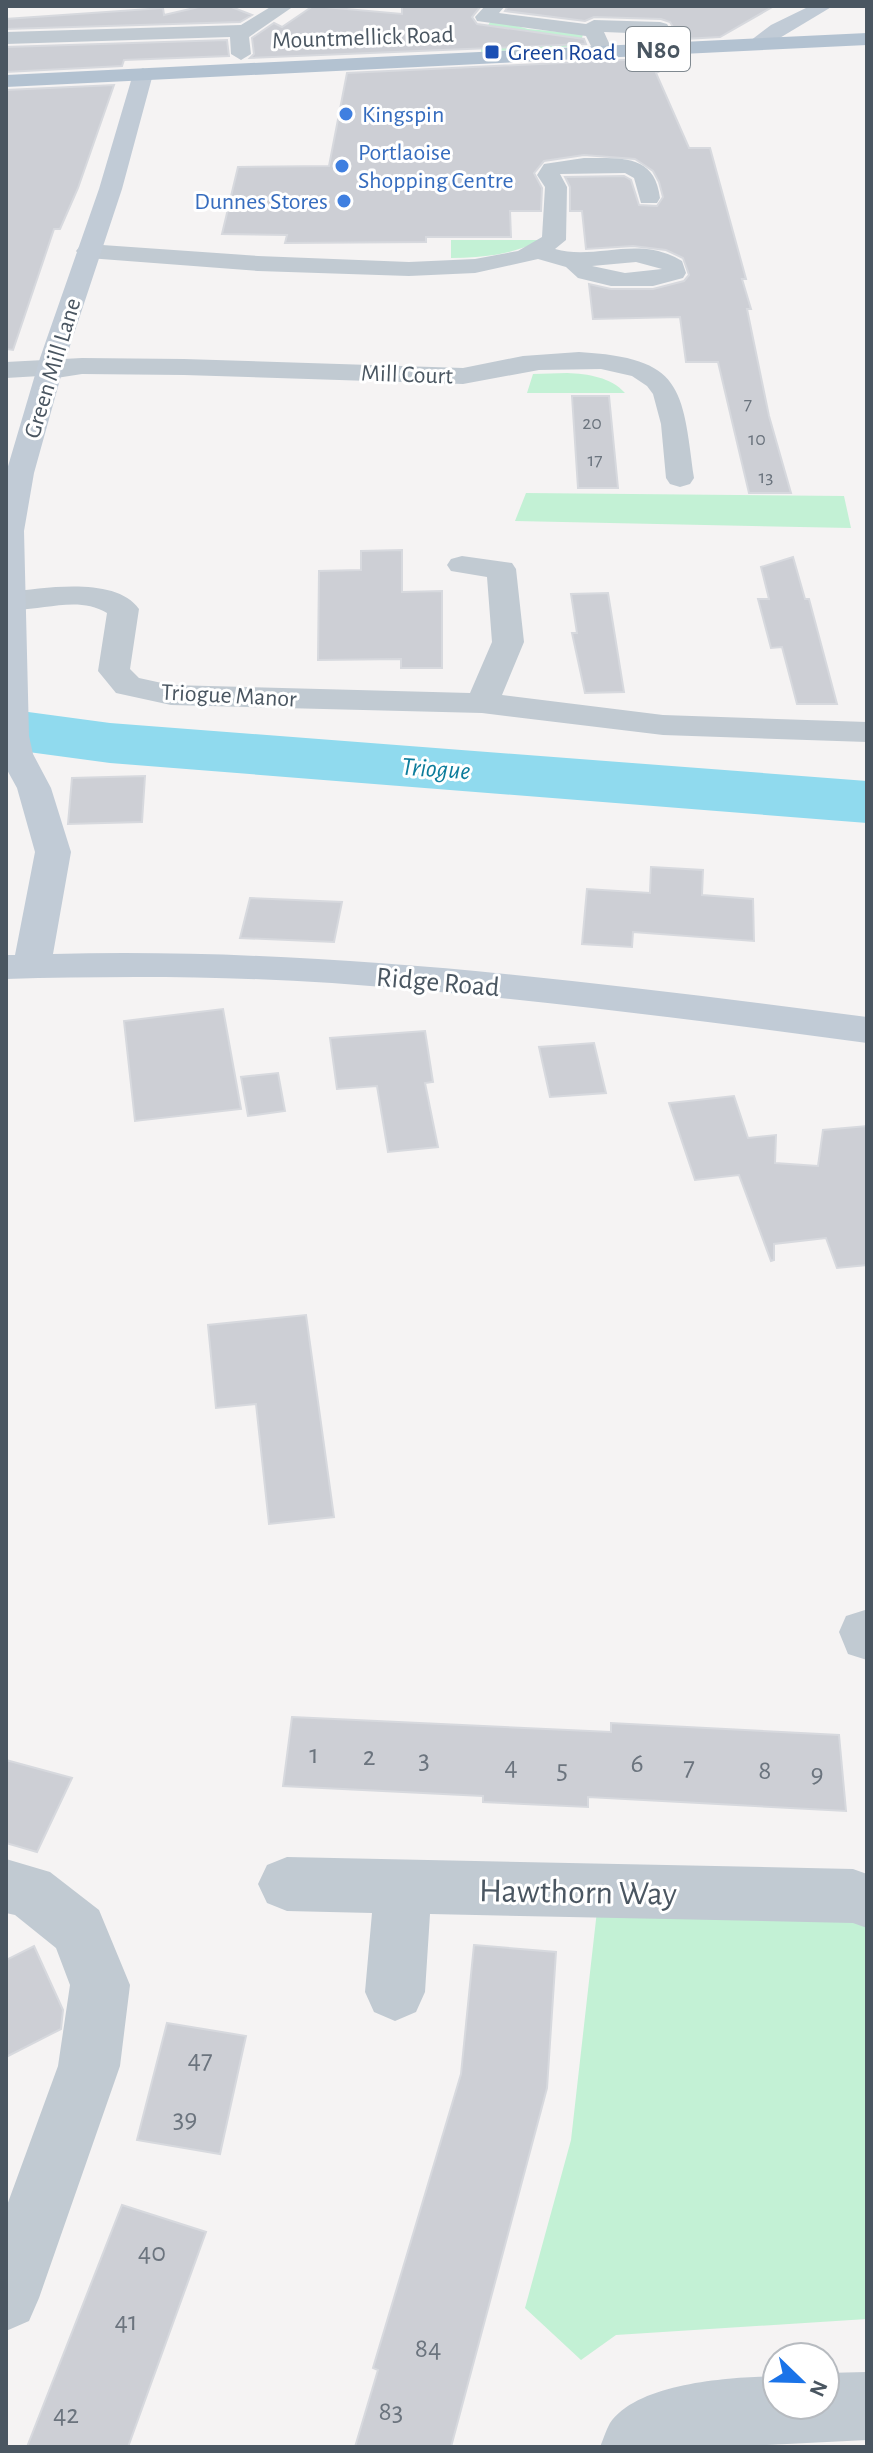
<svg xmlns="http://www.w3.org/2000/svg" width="873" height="2453" font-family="'Alegreya Sans',sans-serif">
  <rect width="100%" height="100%" fill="#f5f3f3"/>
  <path fill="#c3f1d5" d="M492,19L528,29L583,34L580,46L481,52L482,35Z
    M451,240H543C512,254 485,258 451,258Z
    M567,373C588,374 611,377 625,393H527L533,374Z
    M526,493L844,496L851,528L515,521Z
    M598,1902L808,1909L867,1924V2319L616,2335L581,2360L525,2308L571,2140Z"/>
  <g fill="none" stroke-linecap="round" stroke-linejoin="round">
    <path fill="#90daee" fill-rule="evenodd" d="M6,709L110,723L867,781V823L110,763L6,749Z"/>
  </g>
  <path fill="#cdcfd5" stroke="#d7d9de" stroke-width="2" d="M203,6H229L252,15L240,22L6,29V19L163,8L164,15Z
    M313,6L402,14V6H481L472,17L477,24L584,39L586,44L250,58L254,54L252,38L274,23L282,27Z
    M508,6H774L720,37L665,40L675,30L670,22L661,19L594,17L585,21L505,11Z
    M227,40L229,56L124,60L122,66L6,72V47Z
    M687,57L656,73L689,148H710L746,279H742L751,309H747L769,416L791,493H749L718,362H686L680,317L593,319L589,284L611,289H653L684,281L689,275L683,258L666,250L633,246L586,249L582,211H570V187L565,177L624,176L631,180L639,205L657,206L663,197L659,182L653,171L635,159L584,155L544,161L534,173L542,188L541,211H510L511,237H426V242L285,243L287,235L222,234L238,167L329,166L347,73Z
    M114,85L78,188L60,229H54L13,350L6,349V90Z
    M572,396H609L618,488H578Z
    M402,550V592L442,591V668H401V659L318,660L319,571L361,570V551Z
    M793,557L805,599H809L837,704H797L782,647L771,648L758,599H769L761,567Z
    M608,593L624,692L585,693L572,633H577L571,594Z
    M145,776L142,822L68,824L72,778Z
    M651,867L703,870L702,895L753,899L754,941L633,932L632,947L582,944L587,889L650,893Z
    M250,898L342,902L334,942L240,938Z
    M223,1009L241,1109L135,1121L124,1021Z
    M425,1031L433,1082L425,1083L438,1147L388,1152L377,1086L337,1089L330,1038Z
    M594,1043L606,1093L550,1097L539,1047Z
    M278,1073L285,1111L248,1116L241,1077Z
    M734,1096L748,1138L776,1135L775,1163L818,1166L823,1130L867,1126V1265L837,1268L826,1238L774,1244V1260L771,1261L739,1175L695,1180L669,1103Z
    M306,1315L334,1517L269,1524L256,1404L216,1408L208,1325Z
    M292,1717L611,1732V1723L839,1735L846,1811L588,1797V1807L483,1802V1796L283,1786Z
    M6,1760L72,1778L37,1852L6,1843Z
    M474,1945L556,1952L547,2088L451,2447H355L378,2370L373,2368L461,2074Z
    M34,1946L63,2010L61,2029L6,2057V1960Z
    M167,2023L246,2036L220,2154L137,2140Z
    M122,2205L206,2232L128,2447H27Z"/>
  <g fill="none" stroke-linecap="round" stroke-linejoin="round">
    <path fill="#c1cad2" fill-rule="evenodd" d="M272,6H294L249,37L251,54L241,60L231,54L230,37L6,44V32L241,25Z
      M485,6H505L499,13L586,24L594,20L660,22L667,24L672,32L662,38L653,34L604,32L613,52L603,58L596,56L586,36L477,21L475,17Z
      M584,158C621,158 655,154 660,198L657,203H641L634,178L625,173L560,174L567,187L566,240L555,249C596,261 638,234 682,261L686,273L683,278L653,286H611L578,278L566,267L538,259L475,273L409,276L258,271L88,258L80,256L76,251L80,246L88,244L258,256L409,262L475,259L518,251L542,237L545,187L537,175L544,164ZM636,262L662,269L625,273L592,266Z
      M579,352C683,358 682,387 694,478L690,484L680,487L670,484L666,478L661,424L653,394L647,386L632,376L601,369L539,370L463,384L184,375L82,374L50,379L40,376L6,378V362L82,358L184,359L463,368L523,356Z
      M462,556L512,563L516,569L524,642L502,695L663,715L867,722V742L663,735L482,713L171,705L116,693L98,671L107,613C76,594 39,613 6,609V593L10,592C44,588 116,576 139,609L130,669L139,678L171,685L470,693L492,642L487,577L451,571L447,565L451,559Z
      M865,1610L867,1611V1660L848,1654L839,1632L846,1616Z
      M287,1857L853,1869L867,1874V1928L853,1923L430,1914L425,1992L416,2012L395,2021L374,2012L365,1992L372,1913L287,1911L267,1903L258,1884L267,1865Z
      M6,1859L50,1872L99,1910L130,1985L120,2066L39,2298L29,2321L6,2331V2208L58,2066L70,1985L56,1948L15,1915L6,1913Z
      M867,2372V2440L725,2447H600C603,2440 606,2430 610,2423C638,2382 732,2377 777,2376V2405H825V2373Z"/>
    <path fill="#c1cbd6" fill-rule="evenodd" d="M810,6H833L763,48L756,50L746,44L771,25Z
      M143,68L153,74L122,189L66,358L34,473L24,531L29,736L33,754L51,788L71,852L53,954C326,947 597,982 867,1017V1043C689,1019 511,996 332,983C224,976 115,976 6,979V955H15L35,852L17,788L6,768V473L40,358L99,189L133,74Z"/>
    <path fill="#b3c2d1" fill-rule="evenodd" d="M867,33V45L6,87V75Z"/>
  </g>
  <rect fill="#1a4fb4" stroke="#fff" stroke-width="3" x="484" y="44" width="16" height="16" rx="4"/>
  <g fill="#3f7fe0" stroke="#fff" stroke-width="3">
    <circle cx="346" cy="114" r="8"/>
    <circle cx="342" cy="166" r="8"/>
    <circle cx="344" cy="201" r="8"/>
  </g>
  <g text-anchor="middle" stroke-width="6" stroke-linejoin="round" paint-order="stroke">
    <g font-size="20" fill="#6b747e">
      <text x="748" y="410">7</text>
      <text x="592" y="429">20</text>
      <text x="757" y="445">10</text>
      <text x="595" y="466">17</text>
      <text x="766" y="483">13</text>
    </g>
    <g font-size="24" fill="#4a5661" stroke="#fff">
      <text transform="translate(363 37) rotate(-2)" y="8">Mountmellick Road</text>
      <text transform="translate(52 368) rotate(-73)" y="8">Green Mill Lane</text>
      <text transform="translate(407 374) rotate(2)" y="8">Mill Court</text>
      <text transform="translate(229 695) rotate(3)" y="8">Triogue Manor</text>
    </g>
    <g font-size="24" fill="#164399" stroke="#fff" text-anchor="start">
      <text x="508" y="60">Green Road</text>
    </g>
    <g font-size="24" fill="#366cbe" stroke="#fff" text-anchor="start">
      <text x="362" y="122">Kingspin</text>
      <text x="358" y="160">Portlaoise<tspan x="358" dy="28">Shopping Centre</tspan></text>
      <text x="328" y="209" text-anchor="end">Dunnes Stores</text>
    </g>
    <rect fill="#fff" stroke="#808990" stroke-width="2" x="626" y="27" width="64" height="44" rx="6"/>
    <g font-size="26" font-weight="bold" fill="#4a5661">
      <text x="658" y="58">N80</text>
    </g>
    <g font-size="26" font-style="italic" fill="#0c7c9b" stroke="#fff">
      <text transform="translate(436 768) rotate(4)" y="9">Triogue</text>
    </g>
    <g font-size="28" fill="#4a5661" stroke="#fff">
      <text transform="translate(438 981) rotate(5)" y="10">Ridge Road</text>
    </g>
    <g font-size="28" fill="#6b747e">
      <text x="314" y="1763">1</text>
      <text x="369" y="1765">2</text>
      <text x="424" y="1768">3</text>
      <text x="637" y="1772">6</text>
      <text x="511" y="1775">4</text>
      <text x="689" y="1775">7</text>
      <text x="562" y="1778">5</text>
      <text x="765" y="1779">8</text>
      <text x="817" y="1782">9</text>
      <text x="200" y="2068">47</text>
      <text x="185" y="2127">39</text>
      <text x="152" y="2261">40</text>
      <text x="126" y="2330">41</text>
      <text x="428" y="2357">84</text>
      <text x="391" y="2420">83</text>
      <text x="66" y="2423">42</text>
    </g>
    <g font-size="34" fill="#4a5661" stroke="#fff">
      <text transform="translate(578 1891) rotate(1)" y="12">Hawthorn Way</text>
    </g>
  </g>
  <rect width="873" height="2453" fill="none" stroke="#4a5661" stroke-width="16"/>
  <g transform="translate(801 2381) rotate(113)"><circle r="38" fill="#ffffff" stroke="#b7bbc0" stroke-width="2"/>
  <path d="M0-6L14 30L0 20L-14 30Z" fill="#1a73e8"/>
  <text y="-12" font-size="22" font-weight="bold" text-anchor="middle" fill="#4a5661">N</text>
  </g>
</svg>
